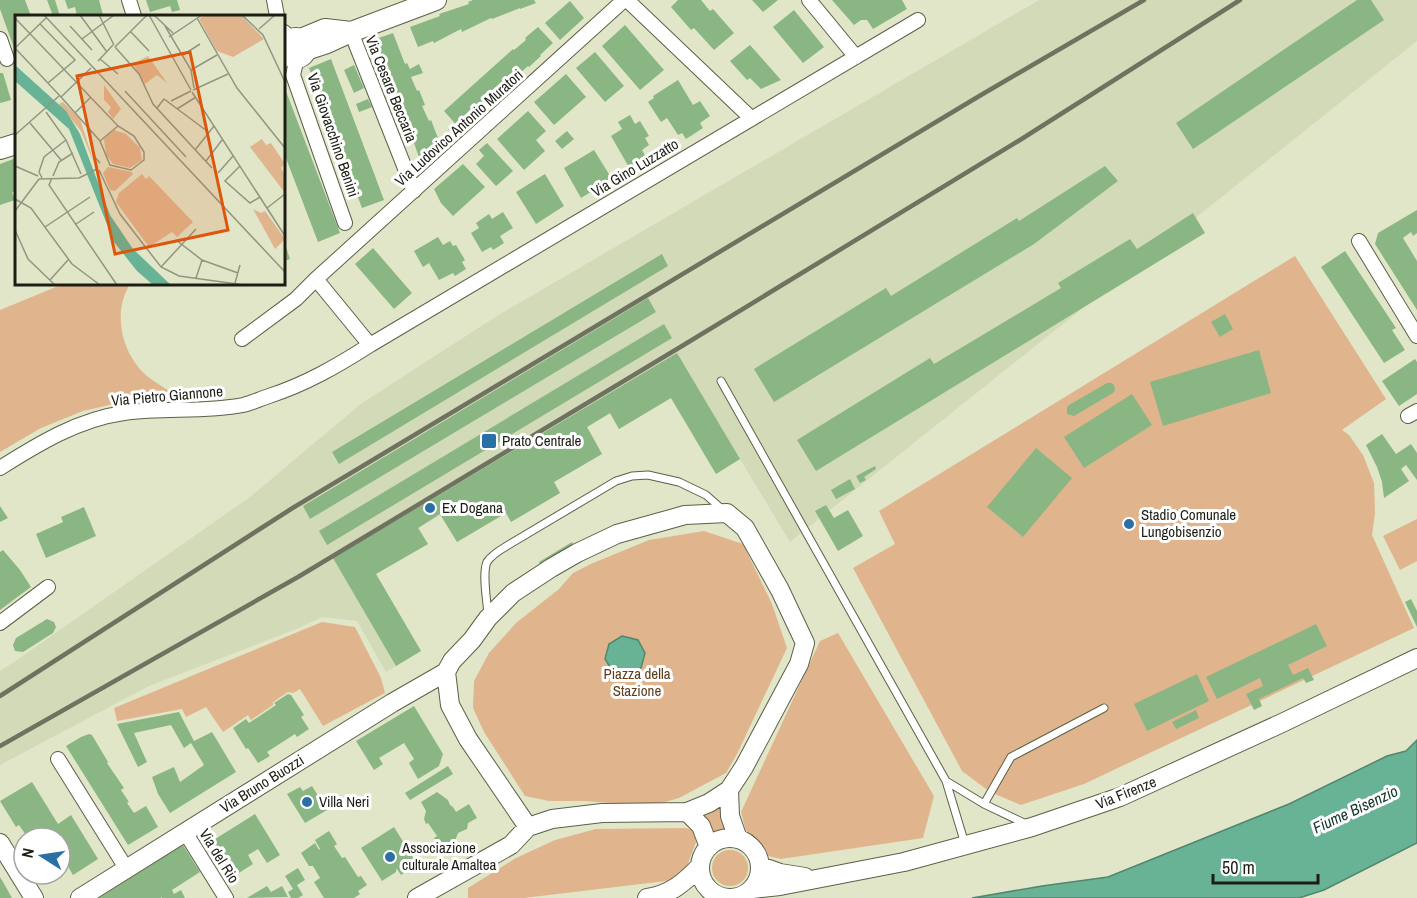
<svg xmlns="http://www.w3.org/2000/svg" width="1417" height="898" font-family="'Archivo Narrow',sans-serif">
  <rect width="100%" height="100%" fill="#e1e6c9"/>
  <path fill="#d3dab7" d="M1039,0H1417V41L790,542L740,459L716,474L671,398L619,429L610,414L587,427L602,454L554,482L560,493L511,522L506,513L457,542L440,515L419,528L428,544L376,574L421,651L386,672L357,621L322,617L299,628L149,686L0,765V671L17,660L250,497L362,403L497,316Z"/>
  <path fill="#e0b58d" d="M1295,256L1386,399L1342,430L1349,435L1363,455L1374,483L1375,513L1372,535L1414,628L1084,784L1021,805L990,792L962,771L853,568L895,544L879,511Z
    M63,284H130C115,308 119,341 136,364C144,376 157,383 169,391L168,399L122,402L83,411L41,428L0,452V310Z
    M1417,519V561L1400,570L1383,536Z
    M704,531L743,544L772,604L787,648L737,754L726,773L679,798L651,806L585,801H549L525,796L484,732L473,708L474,681L489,653L516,623L559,589L573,573L593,563L649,540Z
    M322,622L355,627L381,678L385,693L323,726L300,689L293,693L288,692L273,702V705L251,720L248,715L223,732L206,707L186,717L182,709L117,721L114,708Z
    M838,633L934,796L923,838L781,859L768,856L746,831L741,812L820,641Z
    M725,799L728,832H720L712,835L695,811Z
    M686,828L695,831L696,842L685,872L666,881L524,898H468V888L516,858L555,840L596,829Z
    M712 868a18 18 0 1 1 36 0a18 18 0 1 1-36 0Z"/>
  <path fill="#68b396" stroke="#51866f" stroke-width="1.5" d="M622,636L638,640L645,653L641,668L629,675L613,672L605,659L609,644Z
    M1417,740V843L1324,890L1299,898H972L1042,886L1108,877L1289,804L1387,756L1406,751Z"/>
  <path fill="#8ab683" d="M0,0H25L31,16H16V47L14,48L0,9Z
    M47,0H55L60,16H53Z
    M65,0H99L103,15L98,16H77L75,7L68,9Z
    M146,0H177L180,10L172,12L170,6L150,12Z
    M473,0H534L536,3L520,9V8L492,19L491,18L462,32L461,29L434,43L433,41L418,47L410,27L440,16L439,14L469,4L468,2Z
    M678,0H701L710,11L713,9L734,33L714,50L694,28L691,30L671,7Z
    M752,0H778L763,12Z
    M832,0H902L907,9L873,29L867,20H861L854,25Z
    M1357,0H1371L1384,20L1193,149L1176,123Z
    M570,1L584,18L560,40L545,23Z
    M794,10L824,47L803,63L773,27Z
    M625,25L664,70L640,90L602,46Z
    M538,27L553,43L540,55L541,56L529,67L528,66L459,128L444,111L513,49L514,50L526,40L525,38Z
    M393,33L405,64L407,63L410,69L419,64L423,73L411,77L417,91L419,90L425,105L422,106L429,121L431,120L443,151L420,160L409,129L408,130L402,115L403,114L390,86L393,85L387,71L384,72L373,40Z
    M750,45L781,80L761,89L750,78L747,80L730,61Z
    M595,52L624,86L605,102L576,68Z
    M331,59L384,200L362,208L309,68Z
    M354,65L364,88L354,93L344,70Z
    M0,73H3L11,100L0,103Z
    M566,74L586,97L554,125L534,102Z
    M678,80L693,105L700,101L710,116L700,123L703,128L686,139L682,133L678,135L667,118L661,122L648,102L654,98L653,96Z
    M284,86L340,233L318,242L284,153Z
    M368,99L372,107L359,112L356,104Z
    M528,111L546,131L536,140L545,151L524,170L497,139Z
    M630,115L635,124L640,121L649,136L645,138L649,145L642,150L647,159L630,169L611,136L622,129L618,122Z
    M454,124L461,132L455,137L448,129Z
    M567,131L574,139L562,149L555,141Z
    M487,143L513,171L496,186L476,164L484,156L479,150Z
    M594,150L612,179L581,198L564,168Z
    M16,158V191L12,192L15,200L0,205V164Z
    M463,164L485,187L453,216L441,203L434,189Z
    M1105,166L1118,181L1034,244L774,402L754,369L886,288L891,296L1017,218L1019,221Z
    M545,174L564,206L536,224L516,192Z
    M1417,210V233L1413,236L1411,232L1403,238L1417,261V310L1375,244L1378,233Z
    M503,212L513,228L500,236L504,243L493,250L491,247L482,252L471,233L479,228L476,223L489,214L492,219Z
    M1193,213L1205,233L816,471L797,440L930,358L934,364L1061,288L1058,283L1130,239L1137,249Z
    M438,237L443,245L450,241L453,246L456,245L465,260L462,262L466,269L455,276L453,273L439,280L429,263L423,267L414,251Z
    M284,241L290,259L284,261Z
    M373,248L412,293L394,309L355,264Z
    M1345,251L1396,328L1392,330L1405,350L1384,363L1321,267Z
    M662,254L668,266L339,464L332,452Z
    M648,298L656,312L310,519L303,506Z
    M1225,314L1233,329L1220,337L1211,322Z
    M664,324L672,338L327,545L319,531Z
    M1259,350L1271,393L1163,426L1150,382Z
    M677,353L740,459L716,474L671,398L619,429L610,413L587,427L602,454L554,482L560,493L511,522L506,513L457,542L440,514L418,528L428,544L376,574L421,651L396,666L333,558Z
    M1415,359L1417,362V394L1399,406L1382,381Z
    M1107,383H1112L1114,385L1115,390L1113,393L1074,416L1067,414V407L1069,405Z
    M1132,394L1152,425L1084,468L1064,437Z
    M1382,434L1396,454L1411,444L1417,453V480L1406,465L1401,469L1409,481L1384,498L1382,482L1377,467L1366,445Z
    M1036,448L1072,478L1023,537L987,507Z
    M875,466L876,469L864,477L866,480L860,483L856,476Z
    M850,479L855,489L836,499L831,490Z
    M826,505L834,518L848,510L863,536L838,551L815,511Z
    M0,506L8,518L0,522Z
    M84,507L96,536L46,558L36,534L63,522L61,517Z
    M572,542L574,546L541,566L539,562Z
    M3,550L20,570L31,587L0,610V552Z
    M1411,599L1417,611V627L1405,602Z
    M47,619L54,622L56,627L53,633L23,652L15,651L13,645L16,638Z
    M1316,624L1327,646L1288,665L1293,675L1308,668L1314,680L1306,683L1303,678L1259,699L1262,706L1254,710L1246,694L1263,686L1260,678L1217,699L1206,677Z
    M1197,674L1209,701L1147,731L1134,704Z
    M288,694L291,695L304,715L301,717L309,729L297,737L295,734L267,752L270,756L258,763L248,748L246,749L233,728L246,719L249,723L276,705L274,703Z
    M414,706L443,754L439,766L418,779L409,763L414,759L404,743L379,758L383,764L374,770L356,741Z
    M1196,710L1199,718L1176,729L1172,722Z
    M179,712L194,741L212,732L236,772L170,813L158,794L152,777L174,767L180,782L204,765L191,743L184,748L171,725L134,733L147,762L138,767L117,724Z
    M89,734L92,735L108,762L107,763L124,788L121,790L129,802L127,803L134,813L146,806L158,827L128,845L66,746L81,737Z
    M448,766L453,774L410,800L405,793Z
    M32,782L58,824L71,815L98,859L73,875L65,861L60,864V838H28L19,825L16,827L0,801Z
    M312,786L327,810L305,823L287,794L300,787L303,791Z
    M437,792L448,800L450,805L453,807L456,812L469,804L477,818L468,823L467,829L458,833L455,841L441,850L434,838L437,836L428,823L426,824L424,819L426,811L421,802Z
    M255,814L280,855L267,863L258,849L248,855L253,864L234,876L212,841Z
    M394,827L417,864L401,875L397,869L396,870V872L382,881L361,848Z
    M329,831L337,844L334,846L342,858L345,857L358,877L361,876L367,885L358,891L360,894L354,898H324L314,882L320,878L313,866H309L301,853L315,843L319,850L320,849L315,840Z
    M183,845L200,872L172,890L174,894L181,890L185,898H162V897L160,898H99Z
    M298,868L305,880L297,885L303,895L298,898H291L288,892L293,889L285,876Z
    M0,877L3,882L12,898H0Z
    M267,886L271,892L282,886L288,897L247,898Z"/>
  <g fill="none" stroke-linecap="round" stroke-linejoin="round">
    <g stroke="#5c6047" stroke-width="9">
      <path id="service" d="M721,381L946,781L965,844
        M488,614C487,601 482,573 487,562C492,554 502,549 510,544L616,481L632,476L648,475L679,482L706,495L723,510
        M946,781L984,804L1026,824
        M984,804L1011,757L1104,708"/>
    </g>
    <g stroke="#5c6047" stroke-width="16">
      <path id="minor" d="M129,0L134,16
        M274,0L277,16
        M627,0L751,118
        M809,0L856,57
        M284,32L291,39
        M351,32L414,191
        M0,39L7,59
        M297,58L293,75L345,223
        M1359,241L1417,336
        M242,339L296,299L316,279
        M370,345L316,279L624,0
        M1408,416L1417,411
        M0,468C38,444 79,419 124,413C164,407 203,413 243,405C251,403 260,399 269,396C306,384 337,366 370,345L918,20
        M0,623L48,587
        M58,759L126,868
        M185,832L226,898"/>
    </g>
    <g stroke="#5c6047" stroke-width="20">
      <path id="tertiary" d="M729,790L730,816L738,839
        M687,812L701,826L709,847
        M700 868a30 30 0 1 1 60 0a30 30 0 1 1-60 0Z
        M0,843L34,898
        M760,866L780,873L805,877
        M752,889L780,886L904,862L1032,827L1120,797L1282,723L1417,658
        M80,898L392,703L446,672
        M417,898L511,845L528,827L552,819L602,813L687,812L709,803L729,790L744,767L799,664L805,643L780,590L745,528L727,513L685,515L617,534L577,553L551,568L513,593L488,618L472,640L452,661L446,672L450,705L468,739L528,827
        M647,898C670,895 685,882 700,866"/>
    </g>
    <g stroke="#5c6047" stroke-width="22">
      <path id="secondary" d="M286 48a10 10 0 1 1 20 0a10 10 0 1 1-20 0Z
        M301,39L325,29L351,32
        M306,50L327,43L351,32L436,0
        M0,149L16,144"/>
    </g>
    <use href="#service" stroke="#fff" stroke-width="7"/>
    <use href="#minor" stroke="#fff" stroke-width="14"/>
    <use href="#tertiary" stroke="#fff" stroke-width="18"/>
    <use href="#secondary" stroke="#fff" stroke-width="20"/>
    <path stroke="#6f7260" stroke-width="4.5" d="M0,696L291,509L981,95L1144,0
      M0,746L298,577L682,346L1020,140L1240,0"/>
  </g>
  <g fill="#2a70a4" stroke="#fff" stroke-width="2">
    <rect x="481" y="433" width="16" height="16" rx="3"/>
    <circle cx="430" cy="508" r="6"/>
    <circle cx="1129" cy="524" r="6"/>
    <circle cx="307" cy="802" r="6"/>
    <circle cx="390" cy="857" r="6"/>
  </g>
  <g text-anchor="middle" stroke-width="6" stroke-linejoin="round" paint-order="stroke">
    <g font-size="15" fill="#1c1e14" stroke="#fff">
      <text transform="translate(391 89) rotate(68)" y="5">Via Cesare Beccaria</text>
      <text transform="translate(459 128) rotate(-42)" y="5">Via Ludovico Antonio Muratori</text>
      <text transform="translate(333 135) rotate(71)" y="5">Via Giovacchino Benini</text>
      <text transform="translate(635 168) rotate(-31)" y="5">Via Gino Luzzatto</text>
      <text transform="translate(167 396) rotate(-5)" y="5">Via Pietro Giannone</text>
      <text transform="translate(262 784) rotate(-32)" y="5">Via Bruno Buozzi</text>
      <text transform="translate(1126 793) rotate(-22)" y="5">Via Firenze</text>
      <text transform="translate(219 856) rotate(58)" y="5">Via del Rio</text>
    </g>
    <g font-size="15" fill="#1c1e14" stroke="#fff" text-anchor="start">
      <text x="502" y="446">Prato Centrale</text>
      <text x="442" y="513">Ex Dogana</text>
      <text x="1141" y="520">Stadio Comunale<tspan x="1141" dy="17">Lungobisenzio</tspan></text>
      <text x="319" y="807">Villa Neri</text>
      <text x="402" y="853">Associazione<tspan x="402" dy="17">culturale Amaltea</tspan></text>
    </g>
    <g font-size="15" fill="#603d1a" stroke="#fff">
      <text x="637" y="679">Piazza della<tspan x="637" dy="17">Stazione</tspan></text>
    </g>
    <g font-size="16" font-style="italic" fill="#13362a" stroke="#fff">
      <text transform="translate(1355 809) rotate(-25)" y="6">Fiume Bisenzio</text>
    </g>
  </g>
  <g transform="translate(15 15)">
    <rect width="270" height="270" fill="#e1e6c9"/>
    <path d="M189,0H226L249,24L218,42L202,36L184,4ZM133,41L152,68L142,60L130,69L118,49ZM89,70L106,94L98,104L93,97L96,92L89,85ZM48,87L65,104L80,151L66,116L44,89ZM99,115L111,119L125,133L127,145L115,153L98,149L91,140L89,124ZM247,124L251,130L256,128L270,149L266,153L270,160V178L235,132ZM93,152L117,157L118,159L100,176L95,175L88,158ZM127,159L131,164L134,161L178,207L162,222L157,217L134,232L101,187L104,178ZM238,194L246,198L250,196L270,224L260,234Z" fill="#e0b58d"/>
    <path d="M0,50L51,96L65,119L95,200L118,234L156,270H138L122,256L99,227L54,114L0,66Z" fill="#68b396"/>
    <path fill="none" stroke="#929681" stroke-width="1.5" d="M29,0L270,257M65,0L92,37M84,0L99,30M134,0L176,75M139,0L158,18M227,0L248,20L270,67M0,3L103,111L119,121L129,137V145L116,155L95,150L85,126L46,82M182,3L222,73L270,133M25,9L60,45L33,68M55,11L77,35M150,11L176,55L179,73M244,14L260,0M115,16L134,36M154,22L187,0M67,24L99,0M100,32L124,59L138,89L197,153M100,32L132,0M0,33L46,82M0,33L31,3M168,40L185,29M85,44L103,59M83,46L98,30M176,55L202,40M178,75L213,59M110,76L171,142M177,77L270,221M46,82L76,53M156,86L176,76M142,93L149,84L192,116M162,94L181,82M31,97L51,125L66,159M60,98L76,82M15,108L46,145M75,115L79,141L85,148M0,120L44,81M85,126L103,111M180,135L199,111M191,146L207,125M0,151L23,161M225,151L210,166L235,188L245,182M84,155L105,199L146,252L164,261L229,270M203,158L218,141M38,161L44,147L58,138M27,163L24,157L29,142L51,125M37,163L34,170L102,270M24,164L64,163L82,154M0,184L16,193L57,249L85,270M252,193L270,179M0,196L24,164M61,209L79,197M30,212L75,182M0,215L13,244L40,270M161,225L187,245L223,258M146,252L181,214M181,263L187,245M35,265L53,245M220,268L225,250"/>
    <path fill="#de560c" fill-opacity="0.15" stroke="#de560c" stroke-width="3" d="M175,37L213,215L100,239L62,61Z"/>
    <rect width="270" height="270" fill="none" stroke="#1c1e14" stroke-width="3"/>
  </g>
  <g transform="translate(42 856) rotate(282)"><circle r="28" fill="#ffffff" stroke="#a4a5a1" stroke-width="1.5"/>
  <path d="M0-4.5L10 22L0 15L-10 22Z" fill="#2a70a4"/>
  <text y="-9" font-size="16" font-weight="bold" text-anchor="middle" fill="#1c1e14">N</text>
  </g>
  <path d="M1213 874v9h105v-9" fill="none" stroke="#1c1e14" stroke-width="3"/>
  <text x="1222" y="874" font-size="18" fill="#1c1e14" stroke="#ffffff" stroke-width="4.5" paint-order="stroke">50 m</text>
</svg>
